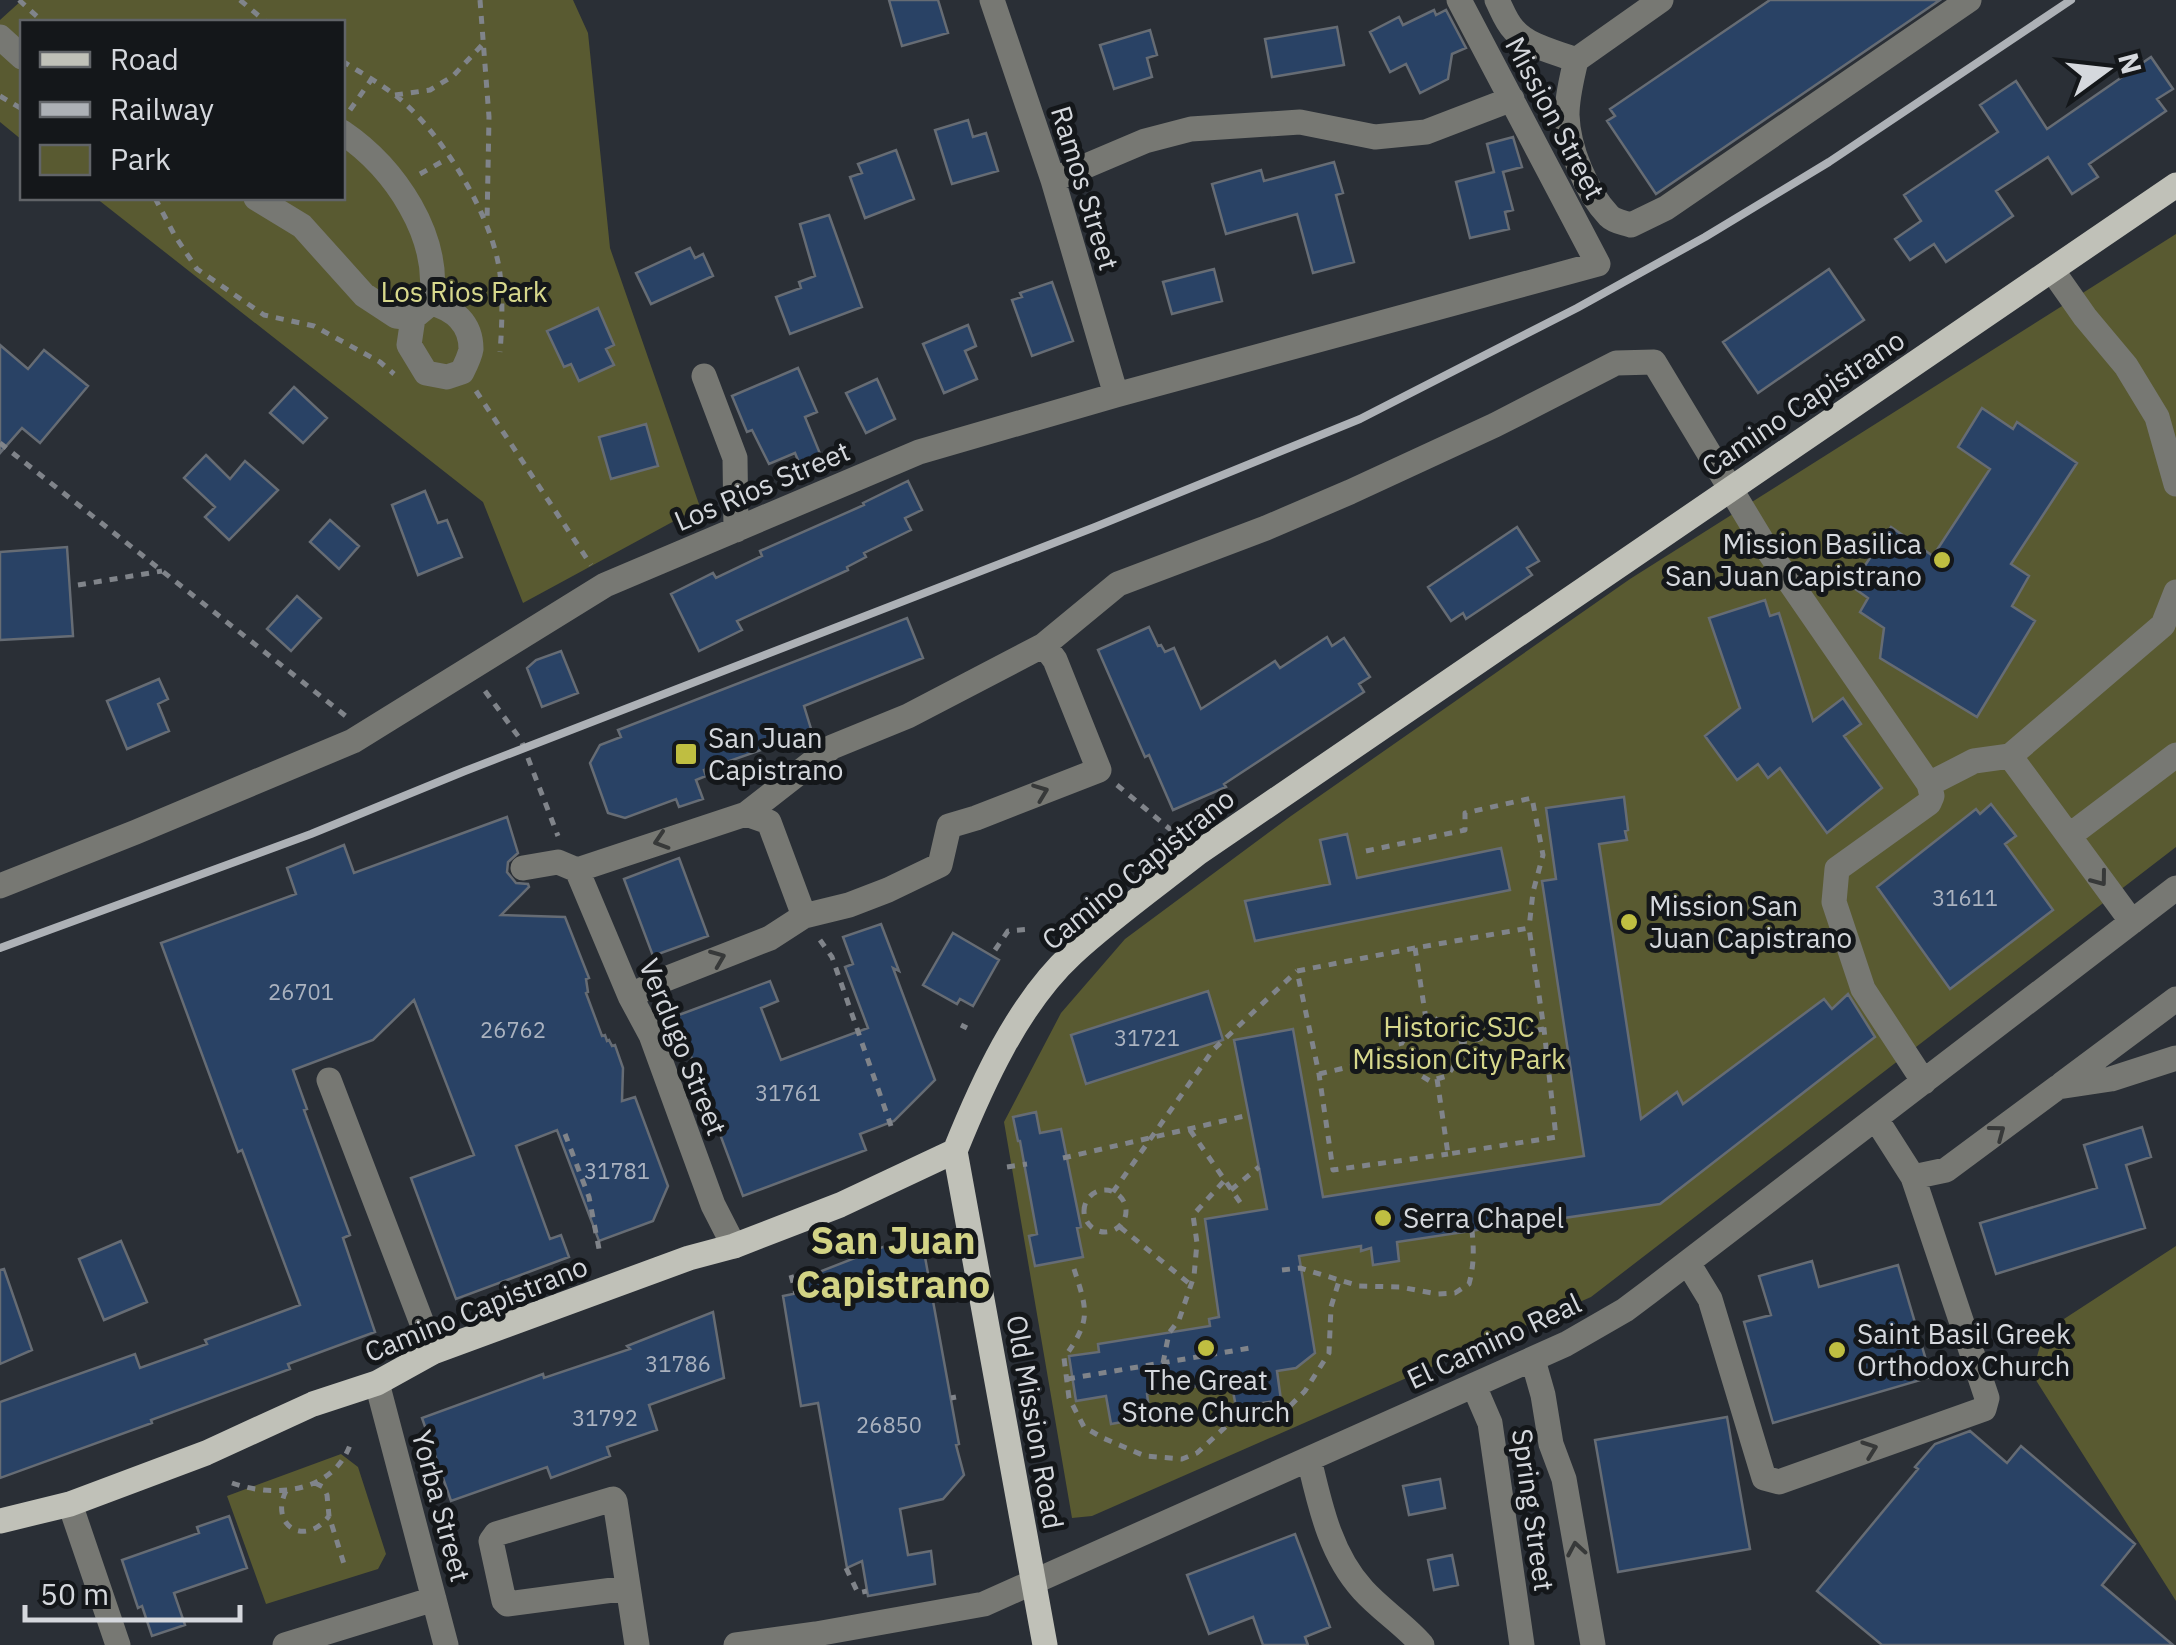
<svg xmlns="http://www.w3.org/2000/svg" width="2176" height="1645" font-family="'IBM Plex Sans',sans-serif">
  <rect width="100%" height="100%" fill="#2a2f36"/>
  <path fill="#595a31" d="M22,0H573L588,33L610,248L700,507L523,603L483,502L96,198H342V22H22V140L0,122V20Z
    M2176,234V847L1591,1297L1092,1516L1072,1518L1004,1122L1061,1013L1125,939L1291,816L1630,579Z
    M2176,1246V1601L2032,1374L2044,1332Z
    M341,1454L358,1467L386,1554L378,1569L266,1604L227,1496Z"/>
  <path fill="#294265" stroke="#666c74" stroke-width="2.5" d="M889,0H938L948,33L902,46Z
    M1770,0H1940L1656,194L1607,121L1615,116L1610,109Z
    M1434,10L1436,15L1446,10L1466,48L1452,54L1448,79L1420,93L1406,64L1390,72L1370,32L1399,17L1403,25Z
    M1337,27L1344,65L1272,77L1265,39Z
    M1150,30L1157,55L1147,58L1152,77L1114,89L1100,45Z
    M2151,57L2173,89L2157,99L2166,111L2089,164L2098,177L2072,194L2048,157L1996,191L2013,216L1946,262L1934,244L1910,260L1895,239L1921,221L1904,195L1998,132L1980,105L2016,81L2047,129Z
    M968,120L973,137L986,133L998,171L952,184L935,130Z
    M1513,137L1522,167L1503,172L1513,210L1505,212L1509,229L1470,238L1456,182L1494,172L1487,144Z
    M896,150L914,199L865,218L850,177L862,173L858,164Z
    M1334,162L1343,193L1336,195L1354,262L1313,273L1297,214L1226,234L1212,184L1261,170L1264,181Z
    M829,215L862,307L790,334L776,297L801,288L799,282L815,276L800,224Z
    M690,248L695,258L703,254L713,276L651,304L636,273Z
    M1214,269L1222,301L1172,314L1163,282Z
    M1829,269L1864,320L1758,393L1723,342Z
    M1052,282L1073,341L1032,356L1012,300L1022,297L1020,293Z
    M598,308L614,345L606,349L614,365L579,381L571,364L564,367L547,331Z
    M968,325L976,346L965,351L977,379L944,393L923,344Z
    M0,345L28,369L44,350L88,386L40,443L22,428L0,453Z
    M798,368L817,412L805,417L821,456L800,465L795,453L769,464L752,430L747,432L732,396Z
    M877,379L895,419L866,433L846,393Z
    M294,387L327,418L303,443L270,413Z
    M1982,408L2013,429L2017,422L2077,463L2011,564L2029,576L2012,606L2035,621L1977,717L1880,658L1884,628L1860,612L1868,598L1851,586L1891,527L1933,556L1990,469L1958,447Z
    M646,424L658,466L611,479L599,437Z
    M206,455L230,479L245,461L278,490L229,540L205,517L215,507L184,478Z
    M908,481L922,510L905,518L911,530L864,553L866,557L847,567L848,570L737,621L742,630L699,651L671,594L713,573L716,578L762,556L760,551L864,505L863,503Z
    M425,491L438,523L447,520L462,557L418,575L392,505Z
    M330,520L359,546L339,569L310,542Z
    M1517,527L1539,561L1527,568L1532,575L1466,619L1463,613L1451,621L1428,587Z
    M67,547L73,636L0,640V552Z
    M297,596L321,618L291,651L267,629Z
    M1765,600L1770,616L1779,613L1813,721L1843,698L1861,724L1844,736L1882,788L1827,833L1780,768L1768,778L1758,764L1737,780L1705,736L1740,708L1709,618Z
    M907,618L923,658L804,706L812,732L704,770L706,776L696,780L703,799L679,807L676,799L625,818L608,813L590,763L600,745L621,737L618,730Z
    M1149,627L1158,646L1161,645L1165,652L1174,648L1201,709L1275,661L1280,668L1327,637L1332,646L1344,638L1370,677L1359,684L1364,692L1224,784L1226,787L1173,810L1149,755L1145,757L1098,650Z
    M561,651L578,693L542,707L527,668L536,660Z
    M159,679L168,699L158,704L169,731L127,749L107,701Z
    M1624,797L1628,830L1625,831L1627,840L1599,844L1641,1119L1677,1092L1683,1104L1824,999L1832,1009L1848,994L1875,1037L1660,1204L1543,1221L1541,1214L1483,1222L1484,1229L1397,1242L1399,1261L1373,1265L1371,1248L1361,1251V1246L1299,1256L1315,1353L1296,1368L1277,1371L1281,1400L1236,1407L1231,1381L1147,1394L1150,1417L1111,1424L1106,1396L1076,1401L1069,1356L1099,1352L1098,1344L1210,1326L1209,1319L1219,1317L1205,1219L1267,1209L1234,1040L1293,1029L1323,1197L1584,1156L1542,881L1556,879L1546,808Z
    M1991,804L2016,836L2005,844L2053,910L1950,989L1877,887L1976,809L1980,814Z
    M507,817L518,853L508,862L507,872L516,883L528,884L529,887L501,915L565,917L589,978L586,979L588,992L586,993L602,1036L605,1035L607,1041L609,1040L612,1046L615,1045L623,1068L622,1101L635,1097L668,1186L653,1221L599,1241L557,1130L516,1146L550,1239L561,1235L569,1257L456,1299L411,1178L474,1155L414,1000L373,1040L293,1070L307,1109L304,1110L350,1235L343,1238L375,1332L288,1364L290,1369L151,1420L152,1423L0,1478V1402L135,1354L140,1368L207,1344L205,1340L300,1305L242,1150L238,1152L161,943L296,894L287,868L344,845L354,873Z
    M1347,834L1357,878L1501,848L1510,890L1255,941L1245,901L1330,884L1320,840Z
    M679,858L708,936L653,956L624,879Z
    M881,924L899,971L893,968L935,1080L894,1121L860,1134L866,1150L743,1196L676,1016L770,981L778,1001L761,1008L781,1060L868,1028L845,967L853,964L843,937Z
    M953,933L999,960L973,1006L960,999L957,1004L923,985Z
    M1208,991L1223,1040L1086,1084L1071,1035Z
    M1036,1112L1040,1133L1061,1129L1081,1227L1077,1228L1083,1257L1035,1266L1029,1236L1037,1234L1020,1141H1018L1013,1117Z
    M2142,1127L2151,1157L2126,1165L2145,1228L1996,1274L1980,1223L2097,1188L2084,1145Z
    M906,1238H917L923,1246L959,1444L956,1445L964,1475L943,1499L900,1509L908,1555L931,1551L935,1584L868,1596L862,1561L847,1568L818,1403L801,1406L783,1296L798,1293L796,1281Z
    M121,1241L147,1302L104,1320L79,1259Z
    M1812,1261L1819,1287L1898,1265L1931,1377L1773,1423L1744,1322L1771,1315L1759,1276Z
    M4,1269L32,1350L0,1364V1270Z
    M713,1312L724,1378L649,1405L657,1430L607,1447L610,1456L551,1478L547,1467L451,1501L422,1418L543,1374L544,1378L630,1349L627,1346Z
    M1727,1417L1750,1549L1618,1572L1595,1440Z
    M1970,1431L2007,1463L2021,1446L2135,1544L2102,1585L2173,1645H1882L1817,1591L1918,1469L1915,1467L1935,1444Z
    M1440,1479L1445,1508L1409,1515L1403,1486Z
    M229,1516L247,1568L174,1593L185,1625L152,1636L142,1606L138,1608L122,1560L199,1533L197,1527Z
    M1295,1534L1330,1627L1305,1637L1308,1645H1263L1253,1617L1209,1634L1187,1575Z
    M1452,1555L1458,1585L1434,1590L1428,1560Z"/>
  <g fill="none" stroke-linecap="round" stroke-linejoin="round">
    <path stroke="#80848a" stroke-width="5" stroke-dasharray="8 8" stroke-linecap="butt" d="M19,0L43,22
      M240,0L266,22
      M480,0L489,117L487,223
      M342,61C360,72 379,83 395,95C441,131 493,216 500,274C503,298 502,328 500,352
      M395,95L430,90L453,76L483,44
      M0,96L22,109
      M350,110L371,80
      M420,174L452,156
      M155,198L175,236L197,269L264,315L314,326L380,362L394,374
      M476,391L591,565
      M0,443L347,717
      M78,585L162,571
      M485,691L521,740L558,836
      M1117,785L1177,835
      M1366,851L1465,830V813L1532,798L1543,855L1533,892L1529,928
      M820,940L832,957L891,1126
      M1415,948L1297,971L1319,1074L1333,1170L1448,1154
      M995,950L1008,931L1032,929
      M1426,1019L1415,948L1529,928L1544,1029L1461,1042
      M961,1025L967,1028
      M1319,1074L1404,1054L1401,1044L1417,1021L1434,1018L1460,1033L1463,1053L1447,1076L1430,1081L1407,1067L1404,1054
      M1437,1079L1448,1154L1556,1137L1544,1029
      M1190,1130L1242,1205
      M565,1134L589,1197L600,1254
      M1063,1158L1249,1115
      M1007,1167L1027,1164
      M1084 1211a21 21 0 1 1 42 0a21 21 0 1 1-42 0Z
      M1231,1190L1259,1167
      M1113,1192L1213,1050L1297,971
      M1120,1227L1191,1285
      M1074,1269C1088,1312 1091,1320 1064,1358L1069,1398L1084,1427L1103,1438L1145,1456L1182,1459L1197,1453L1233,1420L1247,1416L1267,1417L1283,1413L1305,1391L1329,1353L1331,1307L1339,1281
      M1282,1270L1300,1268L1359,1286L1400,1287L1437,1294L1455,1293L1469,1284C1474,1265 1474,1250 1472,1231
      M791,1275L796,1294
      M1163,1363L1169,1333L1179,1320L1194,1276L1197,1243L1193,1215L1224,1181
      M1067,1379L1256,1347
      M951,1398L956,1397
      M232,1483C277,1499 337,1492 352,1439
      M315,1483L323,1487L327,1495L329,1516L344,1564
      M286,1491C269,1525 305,1548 329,1516
      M846,1568L858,1593L867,1591"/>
    <path stroke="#777873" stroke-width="25" d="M992,0L1053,180L1116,395
      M1497,0C1502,10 1506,22 1514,30C1529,47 1556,52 1576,60
      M0,37L22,57
      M1576,60C1572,78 1567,96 1567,115C1568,148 1586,192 1609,216C1615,222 1623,222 1631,225L1666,208L1969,0
      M1576,60L1661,0
      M1053,180L1145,141L1191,129L1300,122L1375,137L1426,132L1512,99
      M256,198L302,226L364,295L396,316L413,318L431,303C442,237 395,168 342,132
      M2052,270L2085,317L2126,366L2157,417L2176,484
      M413,318L409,345L426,373L447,377L462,372C465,366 470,356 471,349C471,323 454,309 431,303
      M704,376L735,458L736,530
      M1929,784L1974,761L2010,756
      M746,814L769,822L804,916
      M2069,836L2176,755
      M523,868L558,862L577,870L746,814L832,747L908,716L1044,645L1118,584L1266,528L1350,492L1495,425L1616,363L1654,362L1765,546L1929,784L1932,796L1929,803L1837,869L1834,902L1863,989L1924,1082
      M577,870L630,996L651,1035L713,1205L734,1246
      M0,886L136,832L353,741L605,585L919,452L1116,395L1598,264L1459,0
      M2132,922L2010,756L2163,625L2176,592
      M630,996L658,982L770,938L804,916L849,905L888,890L940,865L949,826L976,818L1099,770L1055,660L1044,645
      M329,1080L433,1352
      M2062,1084L2176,999
      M1913,1177L1946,1170L2058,1087L2111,1079L2176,1058
      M1688,1263L1710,1299L1764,1478L1779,1482L1984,1409L1987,1398L1913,1177L1876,1119
      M1533,1360L1543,1395L1551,1444L1564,1479L1593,1645
      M377,1383L446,1645
      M1474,1386L1490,1423L1522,1645
      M1309,1459C1320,1505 1330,1554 1363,1590C1381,1610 1405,1625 1422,1645
      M70,1504L118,1645
      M628,1588L507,1604L504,1601L491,1541L496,1534L613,1499L615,1501L637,1645
      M285,1645L434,1599
      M736,1645L816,1634L984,1604L1566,1344L1625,1310L1649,1292L2176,888"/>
    <path stroke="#c0c1b8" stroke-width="25" d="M955,1151L1045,1645
      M0,1521L70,1504L206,1453L313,1404L377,1383L433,1352L689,1258L734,1246L840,1205L955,1151C982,1084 1018,1004 1072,954C1111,918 1156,886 1198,853L2176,185"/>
    <path stroke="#adb1b6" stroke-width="8" d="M0,948L311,834L465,771L1095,527L1360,419L1577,308L1705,237L1829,162L2071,0"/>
  </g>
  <defs><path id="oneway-chevron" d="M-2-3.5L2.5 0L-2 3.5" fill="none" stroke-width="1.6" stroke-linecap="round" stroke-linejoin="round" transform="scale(2.5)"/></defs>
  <g stroke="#373939">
    <use href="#oneway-chevron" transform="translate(1041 792) rotate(-21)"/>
    <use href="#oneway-chevron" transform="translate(661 841) rotate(162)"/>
    <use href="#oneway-chevron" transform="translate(2100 879) rotate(53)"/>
    <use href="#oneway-chevron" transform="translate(718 958) rotate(-22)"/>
    <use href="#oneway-chevron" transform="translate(1998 1132) rotate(-37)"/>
    <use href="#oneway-chevron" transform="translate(1870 1449) rotate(-20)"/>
    <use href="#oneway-chevron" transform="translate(1576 1549) rotate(-100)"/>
  </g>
  <g fill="#bfbe41" stroke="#14171a" stroke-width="4">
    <circle cx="1942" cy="560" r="10"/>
    <rect x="674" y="742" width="24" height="24" rx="5"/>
    <circle cx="1629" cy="922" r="10"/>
    <circle cx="1383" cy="1218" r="10"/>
    <circle cx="1206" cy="1348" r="10"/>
    <circle cx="1837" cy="1350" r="10"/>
  </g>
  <g text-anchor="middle" stroke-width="10" stroke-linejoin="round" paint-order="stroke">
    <g font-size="22" fill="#aab2bf">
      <text x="1965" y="906">31611</text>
      <text x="301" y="1000">26701</text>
      <text x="513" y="1038">26762</text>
      <text x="1147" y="1046">31721</text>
      <text x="788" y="1101">31761</text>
      <text x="617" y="1179">31781</text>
      <text x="678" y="1372">31786</text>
      <text x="605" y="1426">31792</text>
      <text x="889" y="1433">26850</text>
    </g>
    <g font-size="28" fill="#d5d8dd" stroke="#14171a">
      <text transform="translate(1555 118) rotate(62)" y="10">Mission Street</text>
      <text transform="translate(1085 188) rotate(73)" y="10">Ramos Street</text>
      <text transform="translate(1803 403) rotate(-34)" y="10">Camino Capistrano</text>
      <text transform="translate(762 486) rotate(-23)" y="10">Los Rios Street</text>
      <text transform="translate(1138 869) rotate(-39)" y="10">Camino Capistrano</text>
      <text transform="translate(683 1047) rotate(68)" y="10">Verdugo Street</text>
      <text transform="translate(476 1309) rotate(-22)" y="10">Camino Capistrano</text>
      <text transform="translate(1494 1341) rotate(-25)" y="10">El Camino Real</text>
      <text transform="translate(1035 1422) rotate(80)" y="10">Old Mission Road</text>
      <text transform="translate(441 1506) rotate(75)" y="10">Yorba Street</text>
      <text transform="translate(1533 1510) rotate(82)" y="10">Spring Street</text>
    </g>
    <g font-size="28" fill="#d7d88c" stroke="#14171a">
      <text x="464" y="302">Los Rios Park</text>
      <text x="1459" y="1037">Historic SJC<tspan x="1459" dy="32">Mission City Park</tspan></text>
    </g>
    <g font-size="28" fill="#d5d8dd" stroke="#14171a" text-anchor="start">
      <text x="1922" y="554" text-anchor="end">Mission Basilica<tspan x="1922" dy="32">San Juan Capistrano</tspan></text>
      <text x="708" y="748">San Juan<tspan x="708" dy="32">Capistrano</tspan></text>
      <text x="1649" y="916">Mission San<tspan x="1649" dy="32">Juan Capistrano</tspan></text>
      <text x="1403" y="1228">Serra Chapel</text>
      <text x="1857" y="1344">Saint Basil Greek<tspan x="1857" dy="32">Orthodox Church</tspan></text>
      <text x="1206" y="1390" text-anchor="middle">The Great<tspan x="1206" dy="32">Stone Church</tspan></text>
    </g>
    <g font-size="38" font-weight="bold" fill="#d2d385" stroke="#14171a">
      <text x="893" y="1254">San Juan<tspan x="893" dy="44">Capistrano</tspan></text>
    </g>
  </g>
  <rect x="20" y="20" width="325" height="180" fill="#14171a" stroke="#616468" stroke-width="2.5"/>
  <rect x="40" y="52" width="50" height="15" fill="#c0c1b8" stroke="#616468" stroke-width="2.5"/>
  <text x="110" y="70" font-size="30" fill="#d5d8dd">Road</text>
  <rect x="40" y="102" width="50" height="15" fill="#adb1b6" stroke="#616468" stroke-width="2.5"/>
  <text x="110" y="120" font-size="30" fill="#d5d8dd">Railway</text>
  <rect x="40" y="145" width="50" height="30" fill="#595a31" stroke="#616468" stroke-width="2.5"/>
  <text x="110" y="170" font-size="30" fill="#d5d8dd">Park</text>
  <g transform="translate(2106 70) rotate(75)" stroke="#14171a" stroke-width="8" paint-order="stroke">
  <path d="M0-8L18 38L0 25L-18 38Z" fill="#d5d8dd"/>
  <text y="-15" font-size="28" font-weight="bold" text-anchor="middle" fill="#d5d8dd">N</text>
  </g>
  <path d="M25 1605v15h215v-15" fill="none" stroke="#d5d8dd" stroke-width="5"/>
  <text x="40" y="1605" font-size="30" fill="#d5d8dd" stroke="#14171a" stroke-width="8" paint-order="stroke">50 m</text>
</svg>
